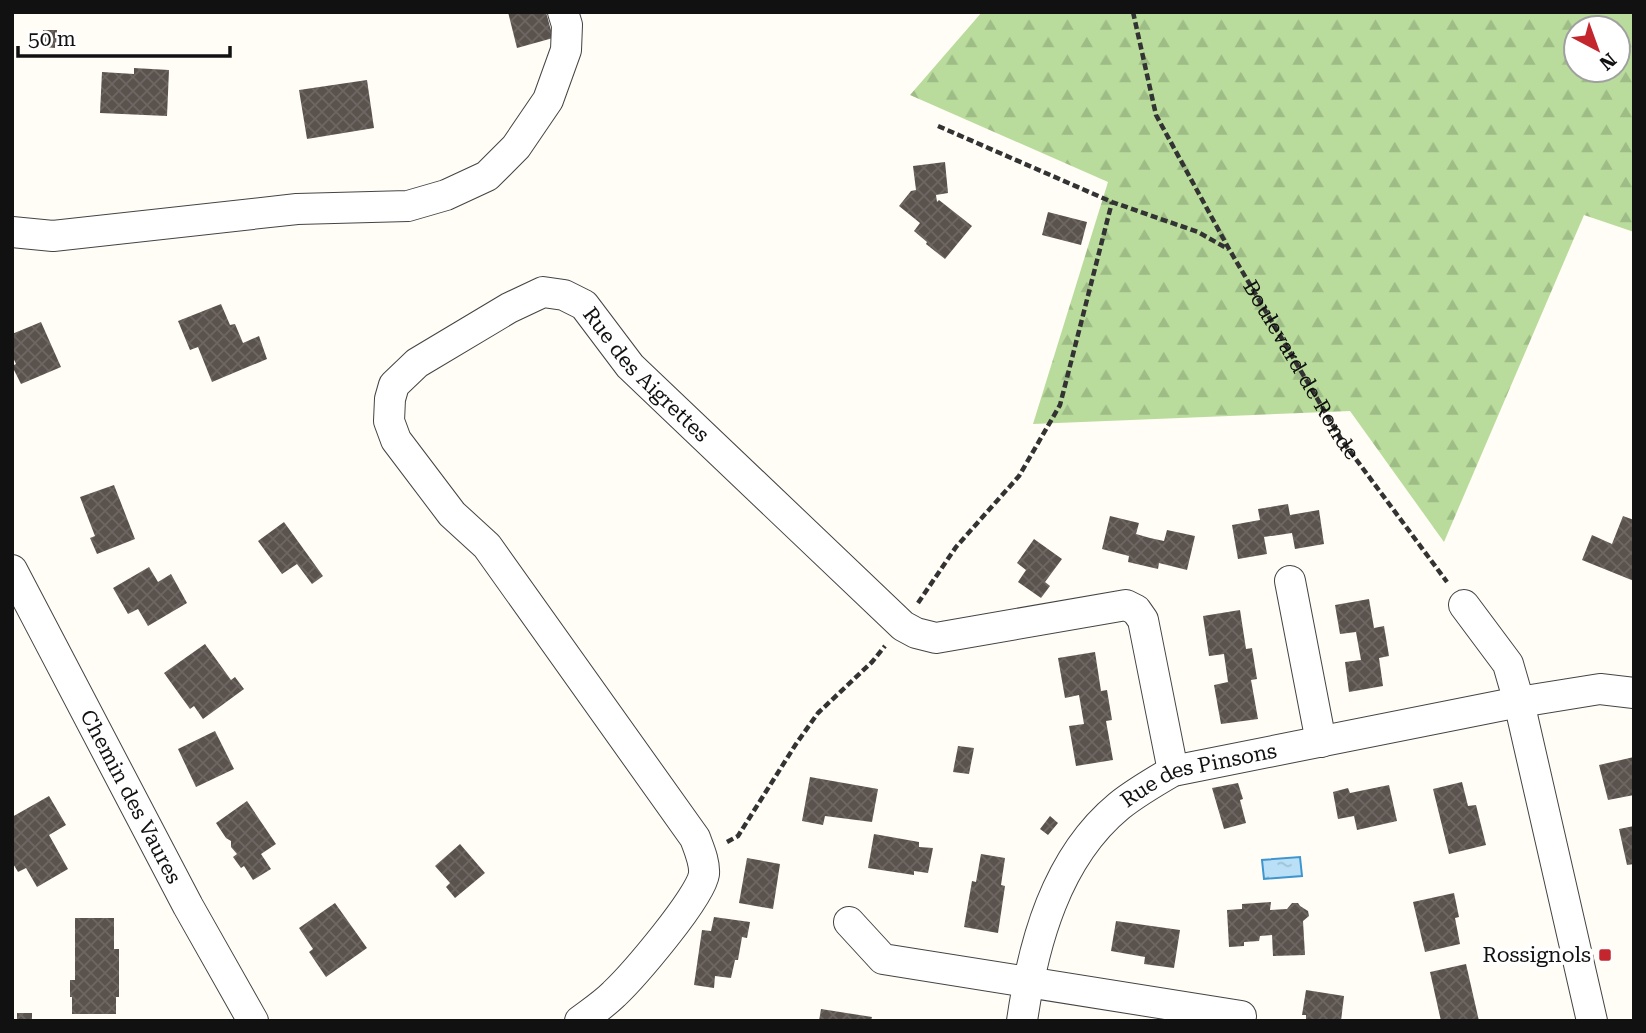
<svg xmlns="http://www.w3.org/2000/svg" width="1646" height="1033" font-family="'Roboto Serif',serif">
  <defs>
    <pattern id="forest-firs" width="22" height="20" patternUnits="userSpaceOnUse" patternTransform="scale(1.75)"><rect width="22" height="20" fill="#b9dc9c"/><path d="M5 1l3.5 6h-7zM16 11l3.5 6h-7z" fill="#9ebc85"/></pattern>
    <pattern id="water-ripples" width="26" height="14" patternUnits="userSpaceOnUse" patternTransform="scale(1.75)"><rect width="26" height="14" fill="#b9e0f7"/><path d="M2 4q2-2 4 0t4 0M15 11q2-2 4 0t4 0" fill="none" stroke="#9ebfd3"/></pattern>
    <pattern id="building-cross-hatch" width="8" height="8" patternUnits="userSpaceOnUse" patternTransform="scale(1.75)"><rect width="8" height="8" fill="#5a524d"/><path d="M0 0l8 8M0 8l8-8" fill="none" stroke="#6d6662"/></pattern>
  </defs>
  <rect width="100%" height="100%" fill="#fffdf5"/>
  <path fill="url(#forest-firs)" fill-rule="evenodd" d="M982,12H1634V232L1584,215L1444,542L1350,411L1033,424L1108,182L910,95ZM1576,28H1618V70H1576Z"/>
  <path fill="url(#water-ripples)" stroke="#3f96cf" stroke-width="2" d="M1300,857L1302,876L1264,879L1262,860Z"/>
  <path fill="url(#building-cross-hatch)" d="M508,12H546L553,38L517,48Z
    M43,30H57L56,48L42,47Z
    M134,68L169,70L167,116L100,113L102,72L134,74Z
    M367,80L374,128L307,139L299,90Z
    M945,162L948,193L936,195L937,202L939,200L972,226L945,259L926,244L927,242L914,231L920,223L899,206L911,191L916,190L913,166Z
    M1048,212L1087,222L1081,245L1042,235Z
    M221,304L230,325L235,324L243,343L259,336L267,359L212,382L198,347L190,350L178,321Z
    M41,322L61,367L21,384L12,366L16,364L12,355V334Z
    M114,485L135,539L97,554L90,538L95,536L80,497Z
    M1288,504L1290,515L1319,510L1324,544L1295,549L1292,533L1264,537L1267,554L1238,559L1232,525L1260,520L1258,509Z
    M1110,516L1139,523L1136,534L1150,538L1164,541L1167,530L1195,536L1187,570L1159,563L1158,569L1128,562L1129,556L1102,549Z
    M1623,516L1634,520V581L1582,560L1592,535L1612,544Z
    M284,522L323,576L312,584L297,564L282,574L258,541Z
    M1034,539L1062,559L1045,582L1050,586L1041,598L1018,582L1026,570L1017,563Z
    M149,567L158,582L171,574L187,603L148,626L138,609L128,614L113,588Z
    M1369,599L1374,628L1384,626L1389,656L1379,658L1383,686L1349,692L1345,662L1361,660L1356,632L1340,634L1335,605Z
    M1240,610L1246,649L1252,648L1257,679L1251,680L1258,719L1221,724L1214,685L1228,682L1224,654L1209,656L1203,616Z
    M205,644L231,680L235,677L244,689L203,719L194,706L190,709L164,673Z
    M1095,652L1101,691L1107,690L1112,720L1106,721L1113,760L1076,766L1069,726L1084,724L1079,695L1065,698L1058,658Z
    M215,731L234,769L196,787L178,749Z
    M958,746L974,748L969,774L953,772Z
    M1634,757V795L1608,800L1599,765Z
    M810,777L878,789L872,822L825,816L823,825L802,821Z
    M1462,782L1468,806L1476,805L1486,845L1449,854L1433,789Z
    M1238,783L1243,799L1240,800L1246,823L1224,829L1212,788Z
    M1389,785L1397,821L1357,830L1354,816L1338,819L1333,792L1348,788L1350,793Z
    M49,796L66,825L49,835L68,869L37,887L26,868L18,872L12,862V817Z
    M247,801L276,844L261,854L271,869L253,880L244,866L241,868L233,857L237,854L231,847V841L226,838L216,823Z
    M1050,816L1058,823L1048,835L1040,829Z
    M1634,826V864L1627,865L1619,829Z
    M874,834L919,842V847L933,848L928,873L914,871V875L868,868Z
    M460,844L485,873L455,898L446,887L450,883L435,866Z
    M981,854L1005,858L1001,885L1005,886L998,933L964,927L972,881L976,882Z
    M747,858L780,864L773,909L739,903Z
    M1454,893L1459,917L1455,918L1460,944L1425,952L1413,902Z
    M1271,902L1270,910L1287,909L1292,903H1298L1300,906L1308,911L1309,916L1303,921L1305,955L1273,956L1272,935L1260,936L1259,941L1244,942V946L1229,947L1227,910L1242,909V904Z
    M335,903L367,948L326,977L309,952L313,949L299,928Z
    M714,917L750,922L747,938L742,937L738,960H735L731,978L715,976L714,988L694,985L702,930L711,931Z
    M75,918H114V949H119V997H116V1014H72V997H70V980H75Z
    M1116,921L1180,930L1174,968L1144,964L1145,957L1111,951Z
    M1466,964L1479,1021H1441L1430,972Z
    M1306,990L1344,996L1341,1021H1306V1015H1302Z
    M821,1009L872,1017L871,1021H819Z
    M17,1013H32V1021H17Z"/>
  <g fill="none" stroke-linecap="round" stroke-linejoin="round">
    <g stroke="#444" stroke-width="32">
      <g id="minor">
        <path d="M12,232L53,236L297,209L408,206L446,195L487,176L516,147L548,100L566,50L567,25L563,12"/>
        <path id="s2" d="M12,570L188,906L253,1021"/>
        <path d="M1290,581L1321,742"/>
        <path d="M1464,605L1508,664L1519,702L1592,1021"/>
        <path d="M849,922L883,959L1241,1016"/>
        <path id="s3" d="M580,1021C592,1012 604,1004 614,994C633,976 701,897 704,874C705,862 699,849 695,838L487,546L452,514L396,440L389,421L390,399L394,385L417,363L509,308L543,292L564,295L584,305L630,366L903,626L916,633L936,638L1126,605L1136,610L1143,620L1173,771"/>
        <path id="s4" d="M1022,1021C1033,944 1056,858 1119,806C1135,793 1154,782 1173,771L1519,702L1600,689L1634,693"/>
      </g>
    </g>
    <g stroke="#333" stroke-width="4.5" stroke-dasharray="7 3.5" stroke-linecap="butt">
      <path id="s1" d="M1133,12L1156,115L1229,249L1341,439L1447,582"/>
      <path d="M938,126L1112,202L1198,232L1228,249"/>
      <path d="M918,603L956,547L1019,476L1060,405L1112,202"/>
      <path d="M727,842L738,836L796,744L818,713L872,662L885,646"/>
    </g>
    <use href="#minor" stroke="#fff" stroke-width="30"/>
  </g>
  <rect fill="#c4262e" stroke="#fff" stroke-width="2.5" x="1598" y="948" width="14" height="14" rx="3.5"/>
  <g text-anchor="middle" stroke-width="7" stroke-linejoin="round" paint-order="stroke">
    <g font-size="21" fill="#111" stroke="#fff">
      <text dy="7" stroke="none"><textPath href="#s1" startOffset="399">Boulevard de Ronde</textPath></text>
      <text dy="7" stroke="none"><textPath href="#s3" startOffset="1101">Rue des Aigrettes</textPath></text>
      <text dy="7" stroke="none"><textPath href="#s4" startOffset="329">Rue des Pinsons</textPath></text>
      <text dy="7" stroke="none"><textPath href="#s2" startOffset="256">Chemin des Vaures</textPath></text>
    </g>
    <g font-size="21" fill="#111" stroke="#fff" text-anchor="end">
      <text x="1591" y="962">Rossignols</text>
    </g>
  </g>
  <rect width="1646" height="1033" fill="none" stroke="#111111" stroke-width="28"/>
  <g transform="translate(1597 49) rotate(139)"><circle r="33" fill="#ffffff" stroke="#a0a0a0" stroke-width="2"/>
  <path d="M0-5L12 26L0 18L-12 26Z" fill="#c4262e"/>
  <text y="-10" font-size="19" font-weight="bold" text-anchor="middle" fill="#111111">N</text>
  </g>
  <path d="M18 46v10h212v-10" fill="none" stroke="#111111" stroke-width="3.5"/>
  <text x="28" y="46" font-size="21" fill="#111111" stroke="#ffffff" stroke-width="5" paint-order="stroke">50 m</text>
</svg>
